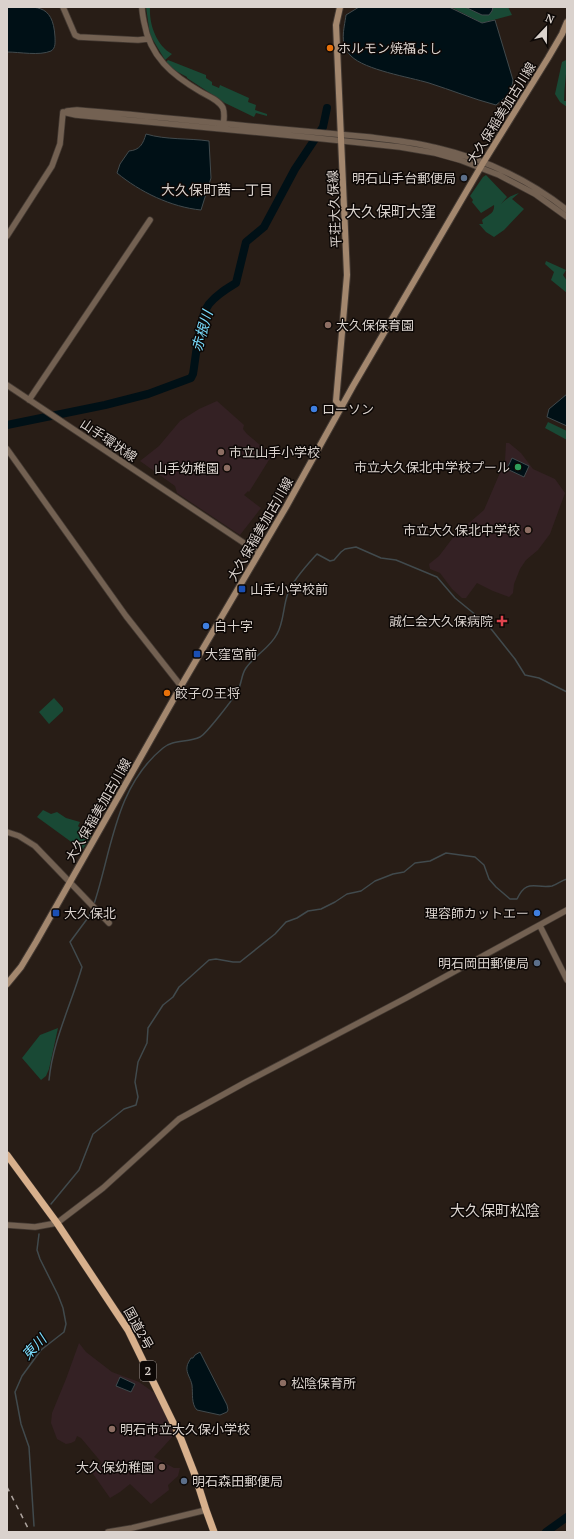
<svg xmlns="http://www.w3.org/2000/svg" width="574" height="1539" font-family="'PT Serif','Noto Sans JP',serif">
  <rect width="100%" height="100%" fill="#281d16"/>
  <path fill="#342124" d="M217,401L244,425L243,429L247,434L272,455L249,492L248,491L244,495L261,508L240,535L177,493L175,486L140,461L159,446L180,421L199,409Z
    M506,443H509L521,453L533,469L555,479L565,493L550,534L538,550L526,560L520,569L514,584L513,593L509,597L493,591L477,583L466,598H462L452,589L440,573L430,569L429,564L439,556L455,535L484,510L505,461Z
    M79,1343L86,1352L112,1372L139,1382L156,1394L174,1435L154,1457L174,1468H180L178,1476L168,1485L169,1490L151,1504L130,1484L120,1492L110,1498L91,1471L102,1463L81,1438L77,1436L75,1441L71,1443L66,1444L57,1439L51,1423L52,1413L66,1379Z"/>
  <path fill="#194935" d="M146,7H150C149,24 156,45 172,54L165,60L150,35Z
    M451,7H465L482,15L492,11L493,7H508L512,15L482,23Z
    M567,57C567,72 564,86 564,101H567V107L560,102L555,94L562,62L566,60Z
    M168,60L206,75V78L212,82V85L219,88L220,85L249,98L248,102L256,105L255,110L267,114V116L256,113L254,117L225,103L187,78V77L174,70L166,62Z
    M486,175L507,197L501,204C507,198 510,196 519,193L512,199L524,209L504,230L494,237L486,232L479,224H483L482,220C487,215 495,214 494,205L481,213L472,202L473,200L470,196L483,177Z
    M546,261L566,270L563,275L567,281V293L551,280L554,272L545,264Z
    M548,422L567,431V440L545,428Z
    M54,698L63,708V711L49,724L39,712Z
    M43,810L51,814L57,812L66,818L80,822L78,826L79,827L91,837L83,849H81L37,817Z
    M58,1028L49,1069L46,1076L41,1080L22,1058L40,1035Z"/>
  <path fill="#001016" stroke="#414a4d" d="M7,7C35,7 53,2 55,37C55,42 56,48 51,51C39,56 20,52 7,52Z
    M359,7H449L482,23L495,20L513,80C512,92 505,98 496,105C473,99 451,90 429,83C409,77 365,70 351,56C339,44 344,30 346,15Z
    M465,7H493L492,11L489,15H482Z
    M146,134C166,140 188,138 209,141L211,178L201,210C171,207 140,192 117,173L120,164L129,151C140,150 143,144 146,134Z
    M567,394V426L547,417L549,409Z
    M512,458L529,466L524,477L507,469Z
    M200,1352L227,1405L228,1410L227,1412L220,1415L197,1410C191,1404 193,1394 192,1385C191,1379 186,1373 187,1367C187,1364 190,1360 191,1358H193L195,1355Z
    M120,1377L135,1384L131,1392L116,1386Z"/>
  <g fill="none" stroke-linecap="round" stroke-linejoin="round">
    <path stroke="#414a4d" stroke-width="1.5" d="M94,904C112,850 115,787 163,748C173,739 188,743 200,737C206,734 235,697 238,690C242,683 241,675 246,668C255,655 270,648 277,634C284,622 283,606 288,593C293,580 307,565 317,554L330,561L334,560L341,552L345,549L356,547L381,558L396,560L437,577L455,598L488,625L515,659L525,675L539,678L567,692
      M49,1080C53,1040 71,1005 82,967L70,942L90,915L92,909
      M51,1204L79,1170L93,1134L124,1109L136,1105L138,1097L135,1082L138,1062L147,1043L148,1028L163,1005L173,997L179,987L209,960L216,959L233,962H240L275,934L286,922L297,918L308,911L321,909L335,902L347,894L361,891L375,881L393,874L404,872L415,863L430,861L446,853L475,857L484,865L489,879L496,887L510,899H517C527,878 535,889 552,886C558,884 562,880 567,879
      M34,1526L29,1447L21,1424L15,1392L22,1376L41,1350L64,1332L66,1324L63,1308L58,1295L40,1259L37,1250L39,1234"/>
    <path stroke="#001016" stroke-width="8" d="M7,425L105,405L148,394L191,378L193,374C196,357 199,317 209,304C216,295 226,289 236,283L246,242L264,227L295,169L323,127L327,108
      M546,1532L567,1517"/>
    <g stroke="#443a33" stroke-width="7">
      <path id="tertiary" d="M63,7L75,35L79,37L138,40L147,39
        M142,7C142,12 143,17 144,22C150,57 172,75 201,92C208,96 219,100 223,108C225,114 224,121 223,127
        M67,111L77,110C141,115 205,122 269,128C302,131 336,134 369,137C392,140 415,142 437,148C484,159 529,180 567,210
        M63,112L76,115L306,137L400,147L435,153L460,160L499,175L535,194L567,217
        M7,236L52,166L60,144L63,112
        M7,385L259,553
        M29,400L150,220
        M7,449L126,616L181,686
        M7,832L19,836L35,846L109,923
        M540,926L567,980
        M7,1225L35,1227L57,1223L103,1188L179,1119L246,1082L406,998L567,910
        M108,1532L132,1528L206,1510"/>
    </g>
    <g stroke="#443a33" stroke-width="8">
      <path id="secondary" d="M340,7L336,25L347,275L336,401L342,407
        M7,984L21,967L36,942L181,686L286,507L353,386L483,163L548,58L562,34L567,22"/>
    </g>
    <g stroke="#443a33" stroke-width="8">
      <path id="trunk" d="M7,1155L57,1223L128,1330L181,1439L195,1475L206,1510L214,1532"/>
    </g>
    <use href="#tertiary" stroke="#736152" stroke-width="5.5"/>
    <use href="#secondary" stroke="#a3876e" stroke-width="6"/>
    <use href="#trunk" stroke="#d8b08c" stroke-width="7"/>
    <path stroke="#ada49f" stroke-width="1.5" stroke-dasharray="5 5" stroke-linecap="butt" d="M7,1487L30,1532"/>
  </g>
  <g fill="#e8710a" stroke="#0d0806" stroke-width="1.5">
    <circle cx="330" cy="48" r="4"/>
    <circle cx="167" cy="693" r="4"/>
  </g>
  <g fill="#5c6f8a" stroke="#0d0806" stroke-width="1.5">
    <circle cx="464" cy="178" r="4"/>
    <circle cx="537" cy="963" r="4"/>
    <circle cx="184" cy="1481" r="4"/>
  </g>
  <g fill="#8d6e63" stroke="#0d0806" stroke-width="1.5">
    <circle cx="328" cy="325" r="4"/>
    <circle cx="221" cy="452" r="4"/>
    <circle cx="227" cy="468" r="4"/>
    <circle cx="528" cy="530" r="4"/>
    <circle cx="283" cy="1383" r="4"/>
    <circle cx="112" cy="1429" r="4"/>
    <circle cx="162" cy="1467" r="4"/>
  </g>
  <g fill="#3f7fe0" stroke="#0d0806" stroke-width="1.5">
    <circle cx="314" cy="409" r="4"/>
    <circle cx="206" cy="626" r="4"/>
    <circle cx="537" cy="913" r="4"/>
  </g>
  <circle fill="#2e9e5b" stroke="#0d0806" stroke-width="1.5" cx="518" cy="467" r="4"/>
  <g fill="#1a4fb4" stroke="#0d0806" stroke-width="1.5">
    <rect x="238" y="585" width="8" height="8" rx="2"/>
    <rect x="193" y="650" width="8" height="8" rx="2"/>
    <rect x="52" y="909" width="8" height="8" rx="2"/>
  </g>
  <path fill="#e0444e" stroke="#0d0806" stroke-width="1.5" d="M500 615h4v4h4v4h-4v4h-4v-4h-4v-4h4z"/>
  <g text-anchor="middle" stroke-width="3" stroke-linejoin="round" paint-order="stroke">
    <rect fill="#0d0806" stroke="#9c9591" stroke-width="1" x="140" y="1361" width="16" height="20" rx="3"/>
    <g font-size="12" font-weight="bold" fill="#dad2cd">
      <text x="148" y="1375">2</text>
    </g>
    <g font-size="13" fill="#dad2cd" stroke="#0d0806" text-anchor="start">
      <text x="338" y="53">ホルモン焼福よし</text>
      <text x="456" y="183" text-anchor="end">明石山手台郵便局</text>
      <text x="336" y="330">大久保保育園</text>
      <text x="322" y="414">ローソン</text>
      <text x="229" y="457">市立山手小学校</text>
      <text x="510" y="472" text-anchor="end">市立大久保北中学校プール</text>
      <text x="219" y="473" text-anchor="end">山手幼稚園</text>
      <text x="520" y="535" text-anchor="end">市立大久保北中学校</text>
      <text x="250" y="594">山手小学校前</text>
      <text x="493" y="626" text-anchor="end">誠仁会大久保病院</text>
      <text x="214" y="631">白十字</text>
      <text x="205" y="659">大窪宮前</text>
      <text x="175" y="698">餃子の王将</text>
      <text x="64" y="918">大久保北</text>
      <text x="529" y="918" text-anchor="end">理容師カットエー</text>
      <text x="529" y="968" text-anchor="end">明石岡田郵便局</text>
      <text x="291" y="1388">松陰保育所</text>
      <text x="120" y="1434">明石市立大久保小学校</text>
      <text x="154" y="1472" text-anchor="end">大久保幼稚園</text>
      <text x="192" y="1486">明石森田郵便局</text>
    </g>
    <g font-size="13" fill="#dad2cd" stroke="#0d0806">
      <text transform="translate(501 113) rotate(-58)" y="5">大久保稲美加古川線</text>
      <text transform="translate(334 209) rotate(-93)" y="5">平荘大久保線</text>
      <text transform="translate(109 440) rotate(34)" y="5">山手環状線</text>
      <text transform="translate(260 529) rotate(-60)" y="5">大久保稲美加古川線</text>
      <text transform="translate(98 810) rotate(-60)" y="5">大久保稲美加古川線</text>
      <text transform="translate(139 1328) rotate(61)" y="5">国道2号</text>
    </g>
    <g font-size="14" fill="#dad2cd" stroke="#0d0806">
      <text x="217" y="195">大久保町茜一丁目</text>
    </g>
    <g font-size="14" font-style="italic" fill="#79dbfc" stroke="#0d0806">
      <text transform="translate(202 331) rotate(-74)" y="5">赤根川</text>
      <text transform="translate(34 1347) rotate(-47)" y="5">東川</text>
    </g>
    <g font-size="15" fill="#dad2cd" stroke="#0d0806">
      <text x="391" y="217">大久保町大窪</text>
      <text x="495" y="1216">大久保町松陰</text>
    </g>
  </g>
  <rect width="574" height="1539" fill="none" stroke="#dad2cd" stroke-width="16"/>
  <g transform="translate(546 28) rotate(22)" stroke="#0d0806" stroke-width="3" paint-order="stroke">
  <path d="M0-3L7 15L0 10L-7 15Z" fill="#dad2cd"/>
  <text y="-6" font-size="11" font-weight="bold" text-anchor="middle" fill="#dad2cd">N</text>
  </g>
</svg>
